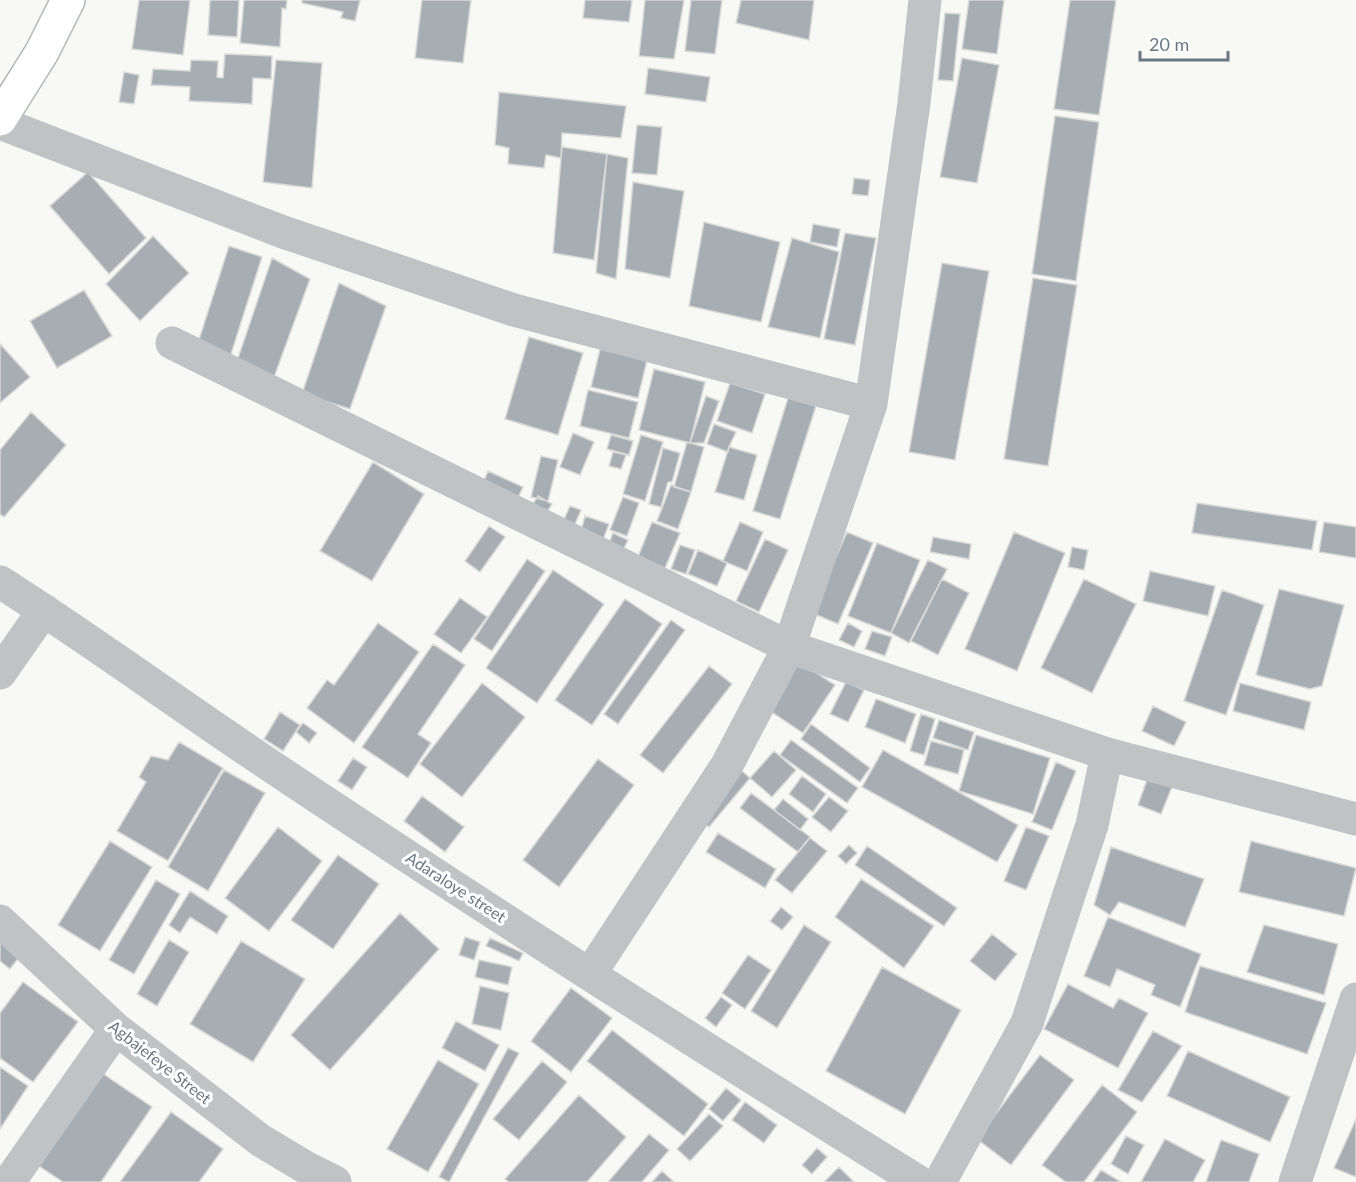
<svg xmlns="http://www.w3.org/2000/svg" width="1356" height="1182" font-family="Lato,sans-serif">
  <rect width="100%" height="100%" fill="#f8f8f5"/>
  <path fill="#a7aeb3" stroke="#d9d9d8" stroke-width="1.5" d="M139,0H190L183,55L132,49Z
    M210,0H239L237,37L208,35Z
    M244,0H287L286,9L282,8L280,47L240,43Z
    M302,0H360L355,21L341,18L343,12L302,3Z
    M422,0H471L463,63L415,58Z
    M585,0H632L629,22L583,18Z
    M645,0H684L674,59L639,56Z
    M691,0H722L715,54L685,51Z
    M741,0H814L809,40L736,23Z
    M969,0H1004L997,54L962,49Z
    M1070,0H1116L1099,115L1054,109Z
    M945,13L960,14L953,81L938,80Z
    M225,54L272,56L271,79L253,78L252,104L189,101L190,87L151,85L153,69L190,71L191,60L218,61L217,77L223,78Z
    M962,58L999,65L977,183L940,177Z
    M276,60L322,63L312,188L263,182Z
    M648,68L710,77L706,102L645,94Z
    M124,72L139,75L134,104L119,102Z
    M499,92L626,106L621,138L562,133L561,158L546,155L544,168L508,164L509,148L495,145Z
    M1055,116L1099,122L1076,281L1032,274Z
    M637,125L662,127L657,175L632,173Z
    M562,147L607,154L594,260L553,253Z
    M607,154L628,158L616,279L596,273Z
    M88,172L146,238L109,274L50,206Z
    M854,178L870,180L868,196L852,194Z
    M633,182L684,191L670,278L625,269Z
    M704,222L780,242L761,322L689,306Z
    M813,224L840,229L837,247L810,242Z
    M845,233L876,238L855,345L824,339Z
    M153,236L189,273L140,321L106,284Z
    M792,238L839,252L820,338L768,327Z
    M229,246L262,257L230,357L197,346Z
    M272,258L310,279L273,380L236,364Z
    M942,263L989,271L955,460L909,452Z
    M1033,278L1077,285L1048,466L1004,459Z
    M339,283L386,306L350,409L302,394Z
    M84,290L112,336L57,368L30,321Z
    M529,337L583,353L558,435L505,419Z
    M0,344L30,377L0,403Z
    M600,349L647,360L638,398L591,387Z
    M654,369L705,382L690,443L639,430Z
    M730,383L765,394L752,433L717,421Z
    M588,390L638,402L629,438L580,426Z
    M706,396L719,401L704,443H690Z
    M788,398L816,406L780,519L753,511Z
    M31,412L66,445L4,517L0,514V450Z
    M714,424L736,432L729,447L728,452L707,444Z
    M573,433L594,442L580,475L560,467Z
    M611,435L633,441L629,455L607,449Z
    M641,435L663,442L645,501L623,494Z
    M687,442L704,447L691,492L674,487Z
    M729,447L757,455L744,500L715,492Z
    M663,448L680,453L672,482H668L661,507L649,504Z
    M613,452L626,455L621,469L609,466Z
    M541,456L558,460L548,501L531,497Z
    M373,462L424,494L372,581L320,551Z
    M488,471L523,487L514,506L480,491Z
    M671,485L691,492L678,529L657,521Z
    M538,496L552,504L543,519L529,510Z
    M623,497L639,503L627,536L610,530Z
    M1197,503L1317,521L1312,550L1192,533Z
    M570,506L581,510L572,531L561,526Z
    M585,516L609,524L602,542L580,535Z
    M652,522L680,533L665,568L638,557Z
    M740,522L763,532L747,571L723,561Z
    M1324,522L1356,527V558L1319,552Z
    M489,526L505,537L480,572L465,561Z
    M847,532L873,543L838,624L812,613Z
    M1014,532L1065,553L1017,671L965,649Z
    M613,533L628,540L621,554L607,548Z
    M933,537L971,544L969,559L930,552Z
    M765,539L788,550L759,612L736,601Z
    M877,543L920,560L891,633L848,616Z
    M680,545L695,550L686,574L671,569Z
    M1072,547L1088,550L1084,570L1068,567Z
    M698,550L727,563L717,586L688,574Z
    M527,559L545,571L492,651L474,639Z
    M928,560L947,569L909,643L891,633Z
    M553,570L604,604L537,703L486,668Z
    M1150,571L1215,586L1208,616L1143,601Z
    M942,579L969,593L938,655L911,641Z
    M1084,579L1136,604L1092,693L1041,668Z
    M1279,589L1344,605L1322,686L1310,689L1256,675Z
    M1222,590L1264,605L1226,715L1184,701Z
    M460,598L487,617L461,653L434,634Z
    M625,599L662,624L592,725L555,700Z
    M671,620L685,630L618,724L604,714Z
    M378,623L419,652L354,743L307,708L327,680L334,685Z
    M848,623L862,631L854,647L839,640Z
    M872,631L892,637L885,656L865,649Z
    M433,644L465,665L418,734L431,743L408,778L362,747Z
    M792,657L835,685L803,733L761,705Z
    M709,666L732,684L663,773L640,755Z
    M846,682L864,690L848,722L830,714Z
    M482,683L525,717L462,797L420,764Z
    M1240,683L1311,702L1304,730L1233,711Z
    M876,699L916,714L905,743L865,727Z
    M1153,706L1186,722L1174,746L1142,731Z
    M280,712L300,725L283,751L264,739Z
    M921,714L935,719L924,755L910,751Z
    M939,720L974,732L968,750L933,738Z
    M303,723L317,733L309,743L296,732Z
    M811,724L870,768L860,782L801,739Z
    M976,735L1050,758L1033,814L959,791Z
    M791,740L858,788L847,803L780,755Z
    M931,741L964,750L958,774L924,765Z
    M179,742L223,768L168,861L117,831L146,782L139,777L151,756L168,760Z
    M883,750L1018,825L997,862L862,787Z
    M774,751L796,770L772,797L750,778Z
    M353,758L367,767L352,790L338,781Z
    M598,759L634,785L559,887L523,860Z
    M1056,762L1076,771L1052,830L1032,822Z
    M736,766L750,778L709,827L695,815Z
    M224,770L265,793L208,891L168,867Z
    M802,776L826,794L813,812L789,794Z
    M1148,777L1172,787L1161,814L1138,805Z
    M751,793L810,837L798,852L740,808Z
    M422,796L464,827L445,852L404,821Z
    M829,797L848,811L831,832L812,817Z
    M783,799L808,819L800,830L774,810Z
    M278,827L322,861L269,931L225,898Z
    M1026,827L1049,836L1026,890L1004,881Z
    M718,833L776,869L765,888L706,852Z
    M810,838L827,851L792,893L775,880Z
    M110,841L152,867L100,951L58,925Z
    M1251,841L1356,868L1344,916L1239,892Z
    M849,845L857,853L846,864L838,856Z
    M867,846L957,908L944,926L855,865Z
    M1111,847L1204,879L1185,927L1119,902L1110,915L1094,905Z
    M338,855L379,884L333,949L291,920Z
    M861,879L934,926L904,968L835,917Z
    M156,880L180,894L134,974L109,960Z
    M190,891L228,916L217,934L190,917L180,933L169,925Z
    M781,907L793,917L782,930L770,921Z
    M400,913L439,949L330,1070L291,1035Z
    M1108,917L1201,954L1180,1007L1151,995L1155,985L1117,969L1110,987L1084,976Z
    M804,925L831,942L777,1028L751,1011Z
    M1264,925L1338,944L1324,995L1247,972Z
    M992,934L1017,954L995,981L970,961Z
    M465,937L480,942L474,960L459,955Z
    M490,938L523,953L519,961L486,946Z
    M0,940L20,956L10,969L0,961Z
    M169,940L189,952L157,1006L137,994Z
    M241,941L305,979L253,1062L190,1024Z
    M748,955L771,970L745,1009L722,993Z
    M479,960L512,967L508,985L475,977Z
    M1200,966L1326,1003L1307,1054L1185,1012Z
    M882,967L961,1010L905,1114L826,1071Z
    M23,982L78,1022L33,1082L0,1058V1013Z
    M1068,984L1113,1008L1119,998L1148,1013L1118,1068L1044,1029Z
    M480,986L509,993L501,1030L472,1024Z
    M571,988L612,1018L571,1072L531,1041Z
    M721,997L732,1005L716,1027L705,1018Z
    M456,1021L499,1045L485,1071L442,1048Z
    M612,1030L708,1104L684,1136L587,1061Z
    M1153,1031L1182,1046L1142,1102L1118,1090Z
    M508,1048L519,1053L449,1182L439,1177Z
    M1188,1051L1290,1097L1270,1142L1167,1096Z
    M1040,1055L1074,1080L1011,1165L977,1139Z
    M438,1060L479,1084L428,1172L387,1149Z
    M542,1061L567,1082L519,1140L493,1119Z
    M0,1067L28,1086L0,1129Z
    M99,1071L152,1107L101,1182H63L36,1164Z
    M1102,1085L1137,1112L1084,1182H1066L1042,1165Z
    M726,1088L741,1100L723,1121L709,1109Z
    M579,1095L626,1137L587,1182H509L505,1179Z
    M745,1102L777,1125L764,1143L732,1120Z
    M171,1112L223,1149L199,1182H120Z
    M709,1114L723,1126L690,1161L677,1149Z
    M1356,1119V1177L1334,1168Z
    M649,1134L669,1150L642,1182H608Z
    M1126,1136L1144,1145L1128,1174L1111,1164Z
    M1165,1139L1205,1160L1193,1182H1141Z
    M1221,1140L1259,1154L1249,1182H1206Z
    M817,1148L827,1157L812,1174L802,1165Z
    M839,1167L854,1182H824Z
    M1101,1170L1121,1182H1093Z
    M662,1171L674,1182H652Z"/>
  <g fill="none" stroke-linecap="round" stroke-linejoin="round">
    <g stroke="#b3b7ba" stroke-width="36">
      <path id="major" d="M0,119L42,52L68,0"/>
    </g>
    <path stroke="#bfc3c6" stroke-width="33" d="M0,123L283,232L514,310L871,404
      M172,343L789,647L1107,754L1356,819
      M0,582C93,641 182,707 274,768C486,910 702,1047 919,1182
      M0,673L44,610
      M0,921L116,1029L260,1140L305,1167L335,1182
      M590,974L727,765L789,647L871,404L914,103L925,0
      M9,1182L116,1029
      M940,1182L1027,1023L1092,825L1107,754
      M1295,1182L1356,999"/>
    <use href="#major" stroke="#fff" stroke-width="33"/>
  </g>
  <g text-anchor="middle" stroke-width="6" stroke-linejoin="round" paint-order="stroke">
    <g font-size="16" fill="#6a7883" stroke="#fff">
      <text transform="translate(456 887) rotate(33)" y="6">Adaraloye street</text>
      <text transform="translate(160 1062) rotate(38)" y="6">Agbajefeye Street</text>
    </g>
  </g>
  <path d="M1140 51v9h88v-9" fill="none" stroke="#6a7883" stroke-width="3"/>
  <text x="1149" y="51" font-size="18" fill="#6a7883" stroke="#ffffff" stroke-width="4.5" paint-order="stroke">20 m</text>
</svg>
